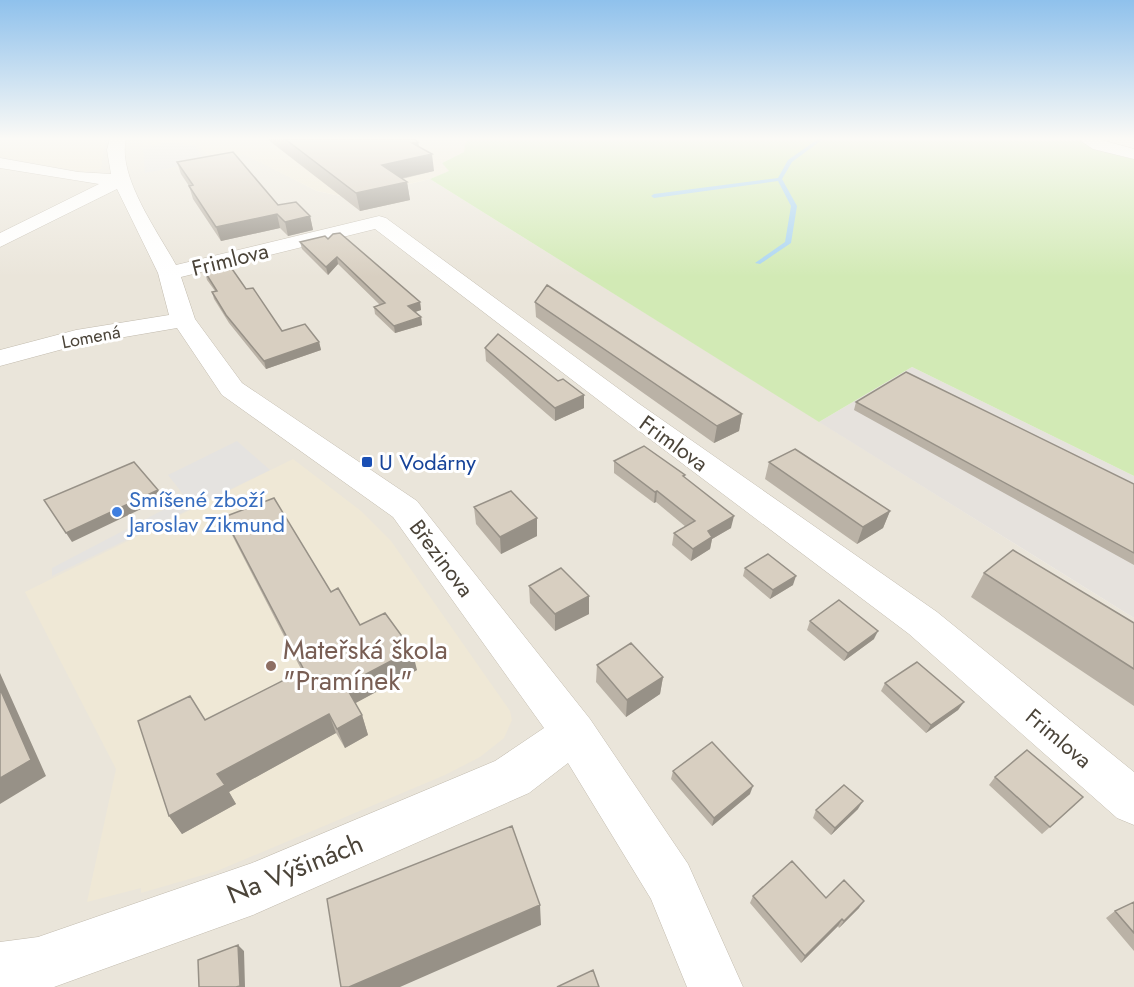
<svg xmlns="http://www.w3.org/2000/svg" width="1134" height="987" font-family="Jost,sans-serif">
  <rect width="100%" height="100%" fill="#f6f3ec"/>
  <path fill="#eae5da" d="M0,139H142V145L169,142L198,144L212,160L245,154L317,191L350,198L430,179L1134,618V987H0Z"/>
  <path fill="#e6e2dd" d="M912,367L1134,476V618L819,422Z"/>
  <path fill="#efe8d6" d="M0,139H105L101,169L85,172L0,157Z
    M142,139H469L465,144L464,152L442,163L450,171L430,179L350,198L317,191L245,155L212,160L197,144L169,142L142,145Z
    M293,459L361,511L391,541L510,711L512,720L504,738L480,757L445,775L217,871L141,893V888L87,902L116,769L25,592Z"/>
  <path fill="#d2eab5" d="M469,139L1083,141L1120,156L1134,159V476L912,367L819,422L430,179L449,171L442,163L464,152L465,144Z"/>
  <path fill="#e5e3e0" d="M167,143L195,146L205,161L145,173L143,149Z
    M237,441L270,470L52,576V568L186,498L168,475Z"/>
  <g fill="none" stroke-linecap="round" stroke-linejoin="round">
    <path fill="#a9d4f2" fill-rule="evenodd" d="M818,139H823L792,162L782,179L797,206L791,243L760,264L755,263L785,242L791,206L778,181L654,198L651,196L654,194L778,178L788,160Z"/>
    <g stroke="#c2bbae" stroke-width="1">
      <path id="minor" d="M110,139H126C117,176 158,232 176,265L379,216L386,218L638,403L937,612L1134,772V825L1117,818L909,634L618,415L375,229L181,277L195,319L242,383L417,501L590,719L688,864L743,987H687L651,899L568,763L529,793L253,915L54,987H0V942L38,937L252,863L495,761L544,728L393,517L222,395L177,328L78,345L0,366V350L76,330L169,315L158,273L117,189L0,247V233L99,184L0,168V158L78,172L111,174L107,150Z
        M1078,139H1098L1134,149V159L1093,149Z"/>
    </g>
    <use href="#minor" fill="#fff" fill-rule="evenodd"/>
  </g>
  <path fill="#bab2a6" d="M267,139H414L418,142L419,146L434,171L402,179L407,182L410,200L360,211Z
    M177,162L278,205L310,216L313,230L288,236L280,228L221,241L193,199L189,186L181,174Z
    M328,239L420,302L421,310L415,312L421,317L422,325L395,333L375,314L374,307L380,305L338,264L328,275L302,249L300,242Z
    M205,272L246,289L282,331L319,342L321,350L266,369L229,323L214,299L212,292L215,291L207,280Z
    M535,302L742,414L739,431L714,443L536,317Z
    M485,348L584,408L555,421L486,361Z
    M856,402L1134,484V565L854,410Z
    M614,461L685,478L731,528L712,539L710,549L691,561L672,545L674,533L686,527L656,502L654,503L614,473Z
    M769,462L890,511L883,528L857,544L765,479Z
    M474,507L537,518V536L501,554L476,524Z
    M224,517L331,592L360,625L417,670L355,703L362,715L368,735L345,748L336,733L229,792L236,804L182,834L169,816L205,720L302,671L233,537Z
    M745,568L793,585L770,599L743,576Z
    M984,573L1134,623V706L971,597Z
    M529,586L589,614L555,631L530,603Z
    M810,621L874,639L844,661L807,630Z
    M597,665L663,677L660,694L626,717L596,682Z
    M885,683L964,702L958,710L926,733L881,691Z
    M673,771L750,794L712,826L671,779Z
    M995,777L1075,805L1042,834L989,785Z
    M858,809L831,835L813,818L816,810Z
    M753,896L826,898L859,908L839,928L838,926L801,963L750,903Z
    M1134,902V951L1106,918L1115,911Z"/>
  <path fill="#979187" d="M418,142L420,157L432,154L434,171L385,182L382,165L412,143Z
    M407,182L410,200L360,211L356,193Z
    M277,214L280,228L221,241L216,227Z
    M310,216L313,230L288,236L285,222Z
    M337,257L338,264L328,275L326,267Z
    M420,302L421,310L409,314L408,306Z
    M421,317L422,325L395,333L394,326Z
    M319,342L321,350L266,369L264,361Z
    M584,395V408L555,421V408Z
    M742,414L739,431L714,443L717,426Z
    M158,490L162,499L72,542L66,533Z
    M657,491L656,502L654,503L655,492Z
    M890,511L883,528L857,544L863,527Z
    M734,516L731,528L712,539L710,549L691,561L693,549L708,531Z
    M537,518V536L501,554L500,537Z
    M796,576L793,585L770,599L773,590Z
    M589,596V614L555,631V614Z
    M878,631L874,639L844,661L848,653Z
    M412,650L417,670L352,705L345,685Z
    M0,673L46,776L0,804Z
    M663,677L660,694L626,717L627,700Z
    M964,702L958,710L926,733L931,725Z
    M329,714L336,733L229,792L236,804L182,834L169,816L217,774Z
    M362,715L368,735L345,748L337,729Z
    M753,786L750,794L712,826L714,818Z
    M863,801L858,809L831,835L835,828Z
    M864,901L859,908L839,928L844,921Z
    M540,905L541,925L400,987H349Z
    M842,919L838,926L801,963L805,956Z
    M238,945L244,951L245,987H236Z"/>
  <path fill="#d8cfc1" stroke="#979187" stroke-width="1.5" d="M285,139H414L418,142L412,143L432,154L382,165L407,182L356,193Z
    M233,152L278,205L296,202L310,216L285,222L277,214L216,227L189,186L193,185L177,162Z
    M340,233L420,302L408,306L421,317L394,326L374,307L385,303L337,257L326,267L300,242L325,236L328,239L333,234Z
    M230,266L246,289L253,288L282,331L305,324L319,342L264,361L226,315L212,292L217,291L205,272Z
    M547,285L742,414L717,426L535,302Z
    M498,334L558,381L563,379L584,395L555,408L485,348Z
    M906,372L1134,484V553L856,402Z
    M644,446L685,475L683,476L734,516L708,531L712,537L693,549L674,533L695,521L657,491L655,492L614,461Z
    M795,449L890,511L863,527L769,462Z
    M134,462L158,490L66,533L44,500Z
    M511,491L537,518L500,537L474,507Z
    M274,498L331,592L338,588L360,625L385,613L412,650L345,685L362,715L337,729L329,714L217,774L225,785L169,816L138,721L190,696L205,720L304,670L224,517Z
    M1013,550L1134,623V669L984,573Z
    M768,554L796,576L773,590L745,568Z
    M561,568L589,596L555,614L529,586Z
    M839,600L878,631L848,653L810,621Z
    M631,643L663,677L627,700L597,665Z
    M917,662L964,702L931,725L885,683Z
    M0,689L31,760L0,778Z
    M712,742L753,786L714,818L673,771Z
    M1027,750L1083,797L1050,827L995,777Z
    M844,785L863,801L835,828L816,810Z
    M512,826L540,905L349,987H341L327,899Z
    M792,861L826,898L844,880L864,901L844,921L842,919L805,956L753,896Z
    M1134,902V933L1115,911Z
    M238,945L240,986L236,987H199L198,960Z
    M593,970L599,987H557Z"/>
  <linearGradient id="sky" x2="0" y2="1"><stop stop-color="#8fc1ec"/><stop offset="0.5" stop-color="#fbfaf6"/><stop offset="1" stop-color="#fbfaf6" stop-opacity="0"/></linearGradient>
  <rect width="1134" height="277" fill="url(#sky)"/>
  <rect fill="#1a4fb4" stroke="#fff" stroke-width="2" x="361" y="456" width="12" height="12" rx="3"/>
  <circle fill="#3f7fe0" stroke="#fff" stroke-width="2" cx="117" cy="512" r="6"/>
  <circle fill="#8d6e63" stroke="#fff" stroke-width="2" cx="271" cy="666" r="6"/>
  <g text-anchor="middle" stroke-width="6" stroke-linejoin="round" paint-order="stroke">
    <g font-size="18" fill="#4b4439" stroke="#fff">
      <text transform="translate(91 337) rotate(-11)" y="6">Lomená</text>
    </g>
    <g font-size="22" fill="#4b4439" stroke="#fff">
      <text transform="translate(230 259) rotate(-14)" y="8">Frimlova</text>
      <text transform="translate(674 443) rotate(36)" y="8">Frimlova</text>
      <text transform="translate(442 558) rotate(53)" y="8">Březinova</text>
      <text transform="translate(1059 738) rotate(40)" y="8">Frimlova</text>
    </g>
    <g font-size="22" fill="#164399" stroke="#fff" text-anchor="start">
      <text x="379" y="470">U Vodárny</text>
    </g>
    <g font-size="22" fill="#366cbe" stroke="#fff" text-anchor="start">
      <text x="129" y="507">Smíšené zboží<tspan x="129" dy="25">Jaroslav Zikmund</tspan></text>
    </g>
    <g font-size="27" fill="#785e54" stroke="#fff" text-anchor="start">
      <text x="283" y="659">Mateřská škola<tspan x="283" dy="31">"Pramínek"</tspan></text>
    </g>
    <g font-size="27" fill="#4b4439" stroke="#fff">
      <text transform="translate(295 869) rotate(-22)" y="9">Na Výšinách</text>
    </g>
  </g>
</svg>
